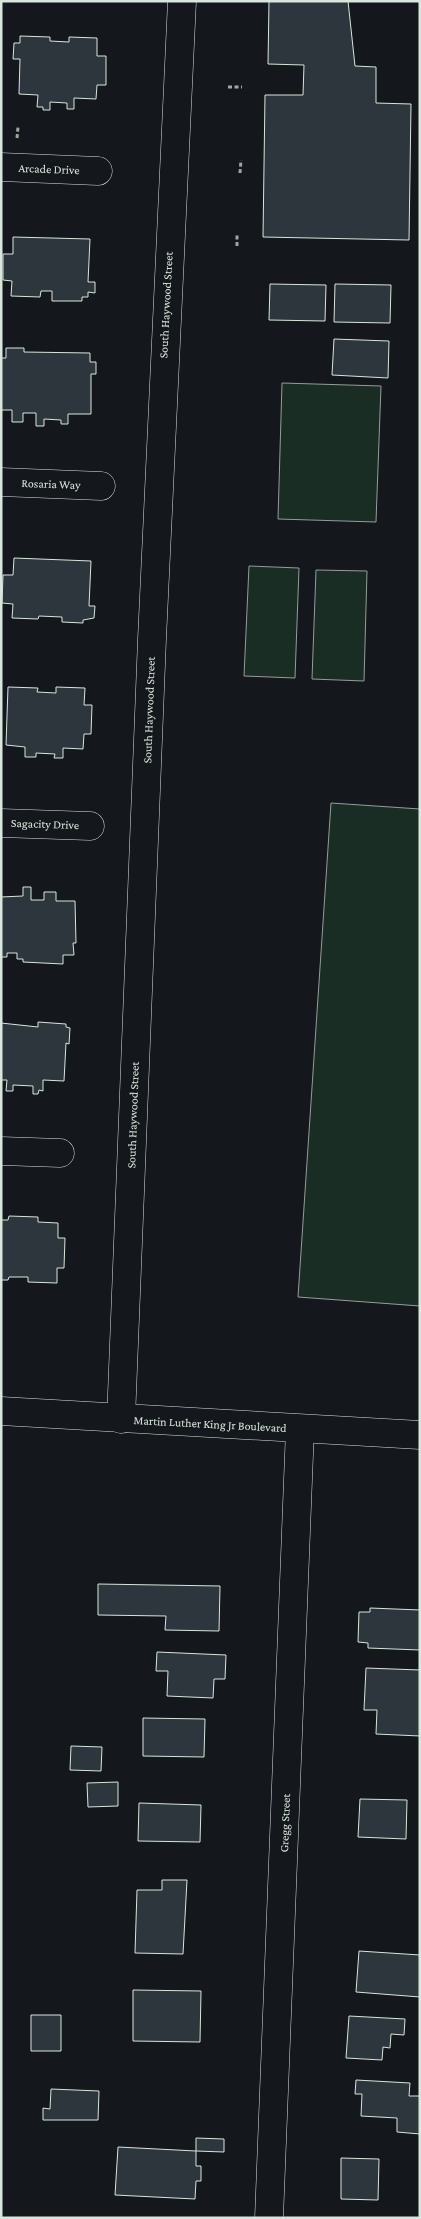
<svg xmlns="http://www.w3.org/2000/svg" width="421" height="2219" font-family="'Crimson Pro',serif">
  <rect width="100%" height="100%" fill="#14181c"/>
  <path fill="#1a2d24" stroke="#939e99" d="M282,383L381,386L376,522L278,519Z
    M249,566L299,568L295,678L244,676Z
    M316,570L367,571L364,681L312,679Z
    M331,803L420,809V1306L298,1297Z"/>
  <path fill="#2c363c" stroke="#d8e6dc" d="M269,1H348L355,66L376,67V103L411,104L409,240L263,237L265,95H303L304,65L268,64Z
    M20,36L50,37V41L69,42V37L97,38V56H106V85H97L96,99L74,98V109H67V103L50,102V110H43V107H37L38,95L19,94L20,59H13L14,43H20Z
    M13,237L90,239L88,282H95V293L88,292V297H82V301H52V291H41L40,297L11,296L12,281L3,280V254H13Z
    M270,284L326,285L325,321L269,320Z
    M335,284L391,285L390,323L334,322Z
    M334,339L389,341L388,378L332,375Z
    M6,348H24V352L90,353V362H96V374H91V414H68V424H61V420L44,419V426H36V413H23V422H12V410H1V358H6Z
    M14,558L91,561L89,606H95L94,618L83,620V623L62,622V617L39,616L38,619L12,618L13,604L2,603L3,575H13Z
    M8,687L38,688L37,692L56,693V687L85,688L84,705H92L91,734H84L83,749L63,748V758H54L55,754L36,753V757H25V747L6,745Z
    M23,887H31V900H44V892H56V901H75L76,943H73L74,955H63V964L23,962V959H17V953H7V957H1V959V897L23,896Z
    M38,1022L66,1024V1027L70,1028L69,1044L66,1043L64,1081L43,1080V1091L39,1090L38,1094H33V1086L13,1085V1091H6L7,1080H1V1023L38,1027Z
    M9,1216L38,1217V1222L58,1223V1238H65L64,1268H57V1283L28,1282V1277H9L8,1280H1V1220H8Z
    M98,1584L220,1586L219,1631L165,1630L166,1616L98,1615Z
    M370,1608L420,1610V1650L368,1648V1643L358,1642L359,1612H370Z
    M157,1652L226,1655L225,1679H214L213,1698L167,1696L168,1671H156Z
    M366,1668L420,1670V1736L376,1734L377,1710H364Z
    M143,1718L205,1719L204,1757L143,1756Z
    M71,1746L102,1747L101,1771L70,1770Z
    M118,1782V1806L88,1807L87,1783Z
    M360,1799L407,1800L406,1839L358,1837Z
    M139,1803L201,1805L200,1842L138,1841Z
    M162,1880H187L183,1954L135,1953L137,1890H162Z
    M359,1951L420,1955V1997L356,1992Z
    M133,1990L201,1991L200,2042L133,2041Z
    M31,2015H61V2051H31Z
    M349,2016L405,2019L404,2035L391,2034L390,2048L383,2047L382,2060L346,2058Z
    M356,2080L410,2083L409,2096H420V2134L397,2132V2118L361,2116L362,2094H355Z
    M51,2089L99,2091L98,2120H43V2108L50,2109Z
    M196,2138L224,2139V2152L196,2151Z
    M118,2147L196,2151V2166H201V2181H196L195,2199L115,2195Z
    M341,2158L379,2159L378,2200L341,2199Z"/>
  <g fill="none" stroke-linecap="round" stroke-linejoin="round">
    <g stroke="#d8e6dc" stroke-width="29">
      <path id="minor" d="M1,167L98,171
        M1,482L101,486
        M1,823L90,826
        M1,1151L60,1153
        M121,1419L152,639L182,1
        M269,2218L300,1429"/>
    </g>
    <g stroke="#d8e6dc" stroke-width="29">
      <path id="major" d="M1,1411L420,1435"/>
    </g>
    <path stroke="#9da8a2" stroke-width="3" stroke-dasharray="4 2.5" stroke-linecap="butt" d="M228,87H242
      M17,138L18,127
      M240,173L241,160
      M237,246V235"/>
    <use href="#minor" stroke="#14181c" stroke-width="28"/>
    <use href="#major" stroke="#14181c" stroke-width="28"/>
  </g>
  <g text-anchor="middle" stroke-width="4" stroke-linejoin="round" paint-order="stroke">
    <g font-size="12" fill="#d8e6dc" stroke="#14181c">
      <text transform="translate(49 169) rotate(2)" y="4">Arcade Drive</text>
      <text transform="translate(166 305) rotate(-87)" y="4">South Haywood Street</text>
      <text transform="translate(51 484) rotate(2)" y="4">Rosaria Way</text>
      <text transform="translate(149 710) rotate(-88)" y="4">South Haywood Street</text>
      <text transform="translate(45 824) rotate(2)" y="4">Sagacity Drive</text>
      <text transform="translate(133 1115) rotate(-88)" y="4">South Haywood Street</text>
      <text transform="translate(210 1424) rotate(3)" y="4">Martin Luther King Jr Boulevard</text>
      <text transform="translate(285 1823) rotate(-88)" y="4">Gregg Street</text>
    </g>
  </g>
  <rect width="421" height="2219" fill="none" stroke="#d8e6dc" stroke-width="5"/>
</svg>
